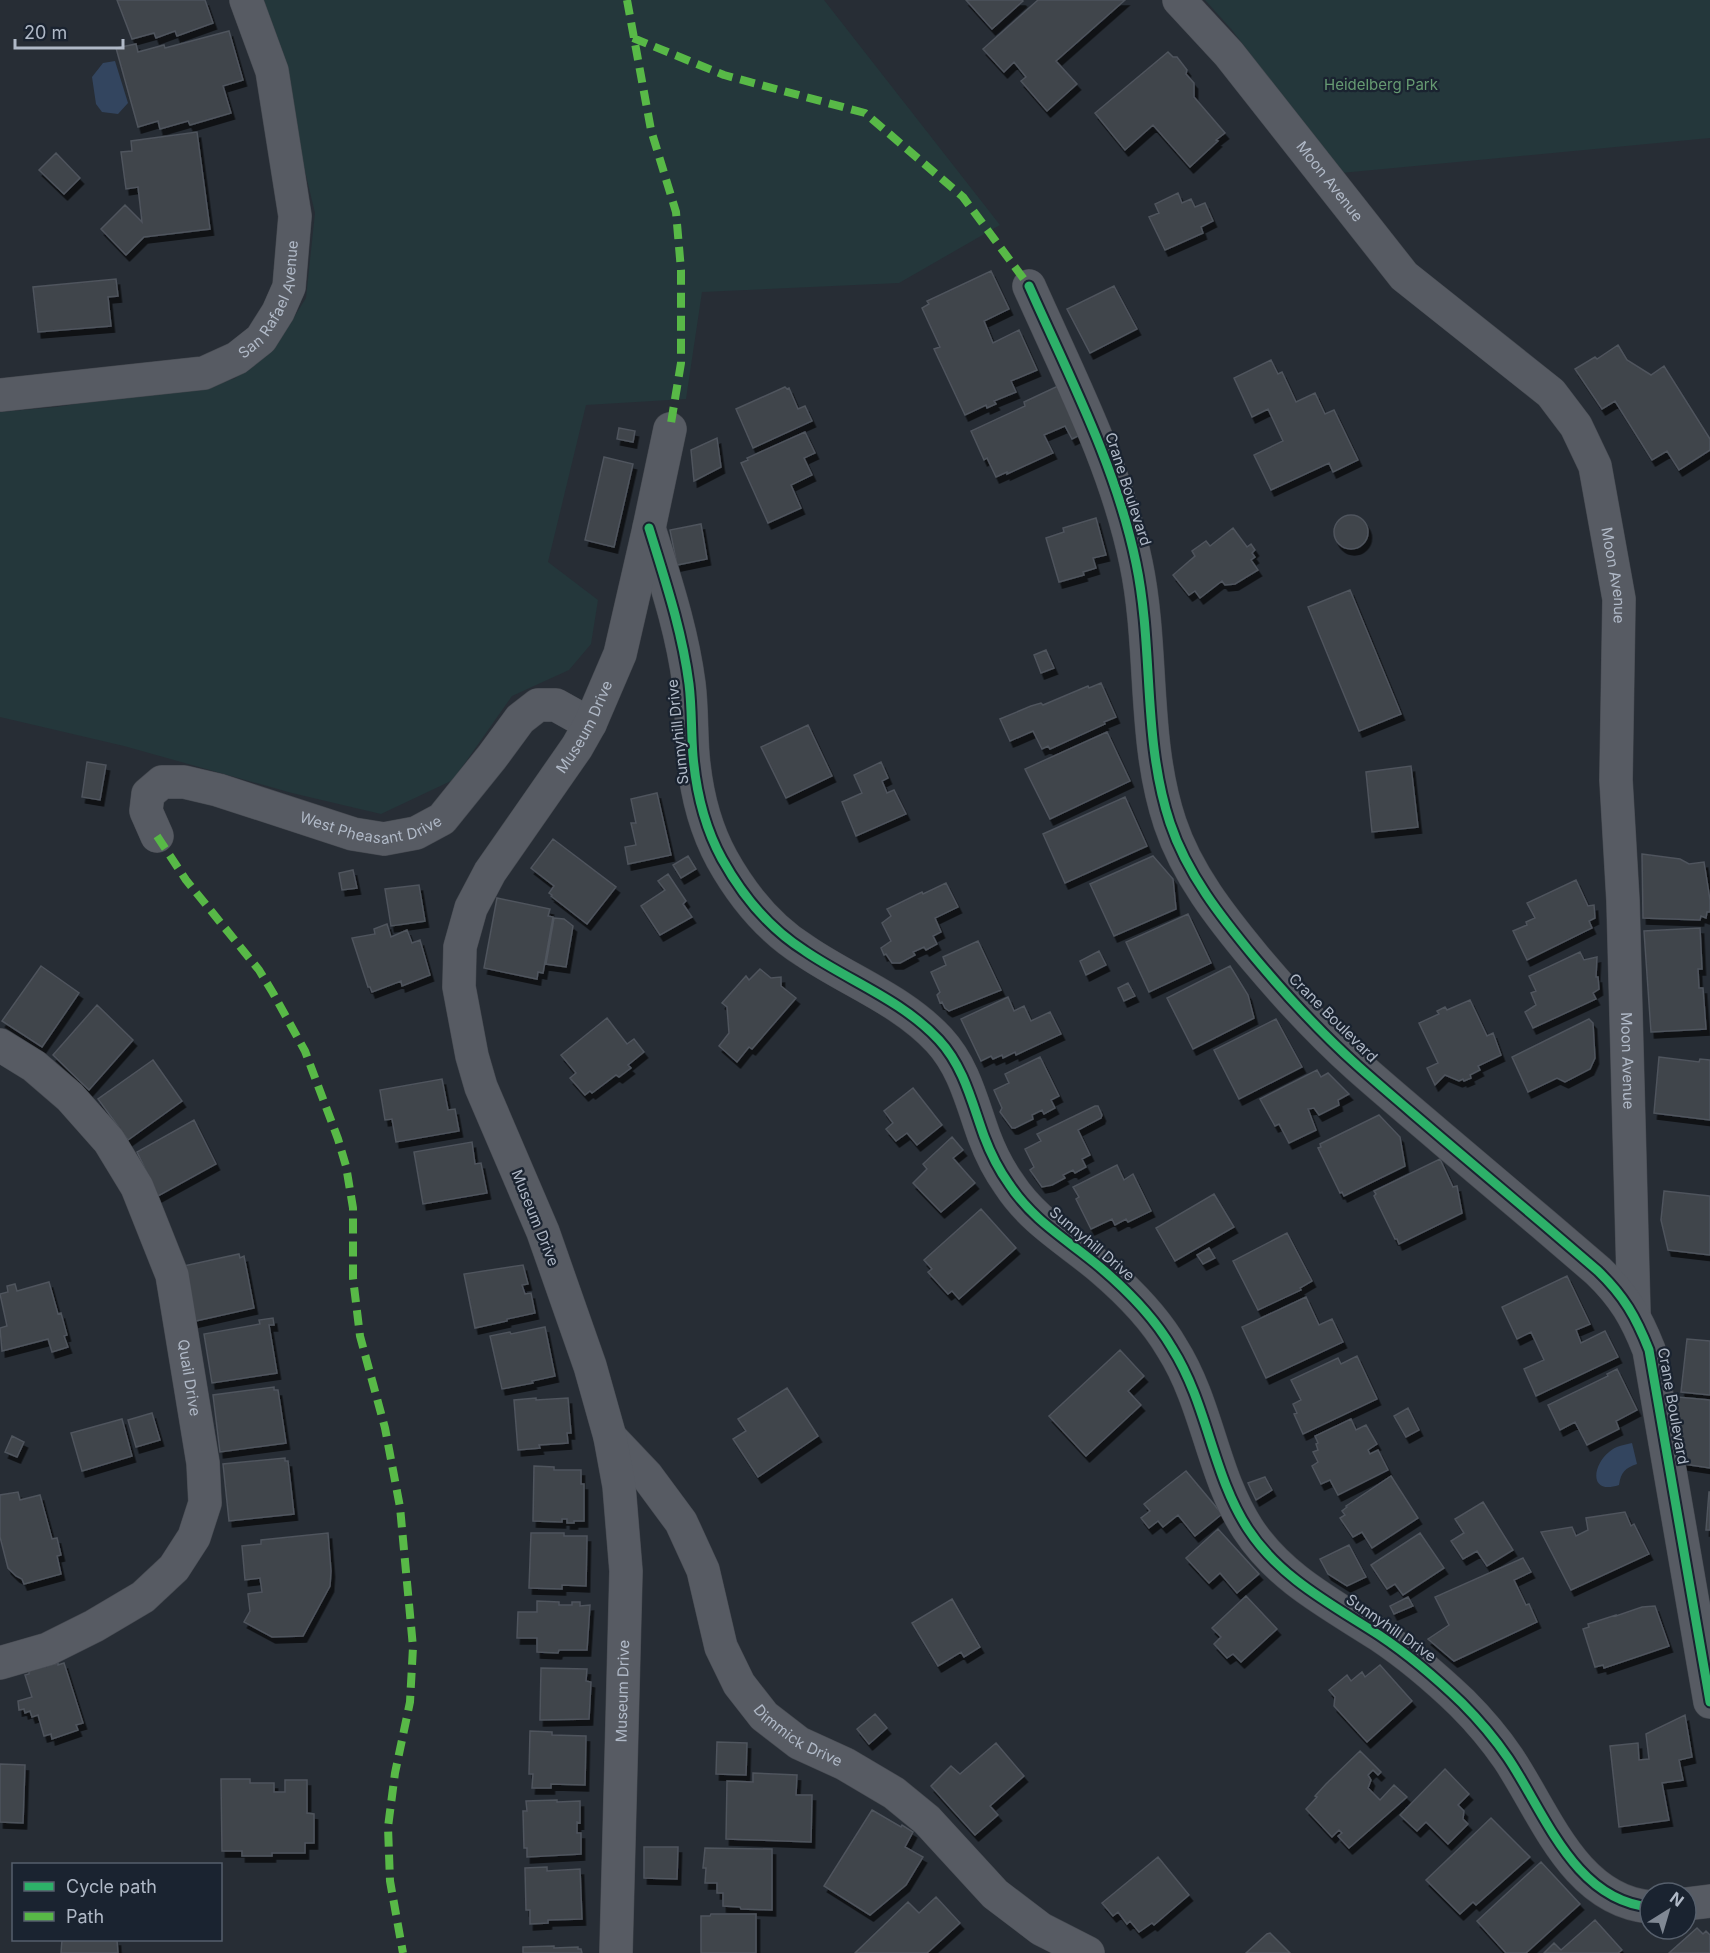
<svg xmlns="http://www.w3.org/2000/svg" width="1710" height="1953" font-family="Inter,sans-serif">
  <defs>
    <filter id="shadow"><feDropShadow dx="3.5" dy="6" stdDeviation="0" flood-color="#0009"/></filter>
  </defs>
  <rect width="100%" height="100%" fill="#272d35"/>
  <path fill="#24373b" d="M264,0H824L1000,225L899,283L702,292L686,399L586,405L548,562L598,600L591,644L569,670L512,696L453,780L381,814L292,793L124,746L0,717V412L56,407L234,379L279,341L306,298L315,213Z
    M1205,0H1710V138L1341,173L1232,30Z"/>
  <path fill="#33455f" d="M115,61L128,103L118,114L102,112L96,104L92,77L103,63Z
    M1632,1443L1637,1464C1625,1468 1621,1472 1619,1485C1589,1495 1592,1466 1609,1452C1616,1446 1623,1445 1632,1443Z"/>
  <path fill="#3f444b" stroke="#4f545d" stroke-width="1.5" filter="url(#shadow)" d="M117,0H205L213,23L177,36L175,31L156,38L154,33L132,39Z
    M966,0H1022L1023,1L992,29Z
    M1038,0H1125L1056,61L1077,84L1047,111L1021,81L1026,77L1014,62L1004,72L983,49Z
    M229,31L243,80L223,86L231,113L190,125L188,121L160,129L158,121L138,127L116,48L136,44L138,52L164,45L165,48Z
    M1168,52L1173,57H1177L1187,70L1186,74L1194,83V97L1225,133L1216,140L1218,141L1190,167L1153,125L1125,150L1095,113Z
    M197,132L210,229L144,237L126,255L101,229L125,205L142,222L138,187L126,189L121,152L132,151L131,141Z
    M56,153L80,178L64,194L39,170Z
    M1178,193L1182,203L1191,199L1195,207L1205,203L1213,221L1201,227L1203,233L1165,250L1149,217L1159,213L1155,204Z
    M991,271L1009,309L984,321L993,343L1019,330L1037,370L1011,381L1016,392L994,401L996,404L987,408L986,405L965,415L934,349L940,347L922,308L929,304L927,301Z
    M116,279L118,296L108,297L111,326L38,332L33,287Z
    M1114,286L1137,329L1090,353L1067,309Z
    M1618,345L1627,360L1651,375L1664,366L1710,439V450L1679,470L1667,451L1652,460L1615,401L1602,409L1575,369L1595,357L1597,359Z
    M1271,360L1278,374L1282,372L1296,402L1315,393L1325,414L1334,410L1358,460L1333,472L1329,463L1271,490L1254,455L1283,441L1268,409L1252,417L1234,378Z
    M1058,386L1080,435L1072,439L1065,426L1044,435L1053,453L1007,474V472L996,477L987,458L984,460L971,431L1025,406L1024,402Z
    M785,387L787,389L789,388L798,409L805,406L812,421L753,448L736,409Z
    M619,428L635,431L633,442L617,439Z
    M805,432L815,453L804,458L812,475L791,485L801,508L768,523L741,463L748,460L747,458Z
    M717,438L721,467L694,481L691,450Z
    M604,457L633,464L614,547L585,540Z
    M1334 532a17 17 0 1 1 34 0a17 17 0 1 1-34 0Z
    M1096,518L1106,555L1093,558L1096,568L1083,572L1084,575L1059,582L1046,538L1064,532L1063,528Z
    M701,524L707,559L677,565L670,530Z
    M1233,528L1247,547L1251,544L1255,550L1252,553L1255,557L1251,560L1258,570L1235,584L1225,585L1222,581L1200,598L1195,591L1189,595L1173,575L1195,556L1192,551L1206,541L1210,546Z
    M1350,590L1401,714L1359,731L1308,607Z
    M1046,650L1054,668L1041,673L1034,655Z
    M1101,683L1116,717L1104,722L1105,724L1050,749L1048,746L1042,749L1033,731L1010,741L1000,719L1031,706L1041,703L1043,705L1088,686L1089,688Z
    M808,725L832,776L786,798L761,747Z
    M1107,732L1130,781L1050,819L1025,769Z
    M87,762L106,765L100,800L82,797Z
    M881,762L888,778L882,781L887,793L894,790L906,814L856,836L842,802L862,793L854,775Z
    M1411,766L1418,827L1372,832L1366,772Z
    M657,793L671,855L628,864L625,847L636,845L631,823H636L631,799Z
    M1125,797L1147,846L1065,883L1043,834Z
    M553,839L616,887L587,924L551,896L552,895L549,893L554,886L531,868Z
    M1642,854L1680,859L1689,864L1704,862L1710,900V912H1707L1706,918L1701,916L1700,920L1643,918Z
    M688,856L696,869L681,878L673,865Z
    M1153,856L1173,879L1176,909L1114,936L1090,884Z
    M353,870L357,888L342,890L339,873Z
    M668,874L686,901L683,904L692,917L660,935L641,906L665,890L658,881Z
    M1576,880L1588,906L1594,905L1595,918L1589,921L1592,928L1527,960L1513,931L1527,925L1526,922L1535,918L1527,903Z
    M946,883L958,907L935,918L941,932L933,936L937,944L926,950L924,947L913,952L915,955L900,963H892L886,954L884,955L881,948L891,941L882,923L891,916L887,909L922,892L923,894Z
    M419,885L425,921L391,926L385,889Z
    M497,898L550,909L548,916L553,917L543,973L538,972L537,979L484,968Z
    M1188,914L1211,963L1149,992L1126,942Z
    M554,918L564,919L573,926L566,967L546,964Z
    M387,924L391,937L407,930L412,943L420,940L430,975L402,986L401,981L372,992L370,987H368L352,938L375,934L374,929Z
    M1700,928L1702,969H1698L1699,988H1703L1706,1029L1651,1032L1644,931Z
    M978,941L1001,990L949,1011L945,1008L942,1002L940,1003L937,995L940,992L931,972L946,965L943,957Z
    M1099,951L1106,965L1086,975L1080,961Z
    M1580,952L1584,960L1597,957L1596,977H1598L1599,989L1593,993L1596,999L1533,1028L1525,1012L1536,1005L1531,993L1536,991L1529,976Z
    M41,966L79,993L42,1047L2,1021Z
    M1230,966L1248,995L1254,1018L1193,1049L1167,998Z
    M760,969L771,978L781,977V986L796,998L752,1049L749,1047L737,1062L719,1046L729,1033L727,1007L722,1003L746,976L749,980Z
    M1128,983L1135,996L1124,1001L1118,988Z
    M1008,997L1014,1011L1024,1006L1031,1021L1050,1012L1061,1034L1016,1055L1015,1052L1003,1058L1002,1055L993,1059L991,1056L981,1061L961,1019Z
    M1470,1000L1487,1036L1493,1033L1501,1055L1478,1066L1480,1070L1470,1075L1471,1078L1464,1081L1463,1079L1459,1081L1445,1075L1435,1085L1427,1068L1438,1063L1419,1023L1439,1014L1437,1011L1445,1007L1447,1010Z
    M97,1005L133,1040L89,1090L53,1055Z
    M607,1018L627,1044L634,1039L644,1052L628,1065L631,1068L619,1077L616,1075L592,1093L590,1091L585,1095L570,1078L576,1073L561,1055Z
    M1276,1019L1302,1067L1239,1099L1214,1050Z
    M1589,1019L1593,1023L1595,1058L1590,1069L1565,1082L1557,1078L1528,1092L1512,1057Z
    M1040,1057L1059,1096L1051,1100L1055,1108L1044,1114L1042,1110L1032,1115L1033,1119L1015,1128H1012L1000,1112L1002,1108L994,1090L1009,1083L1005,1074Z
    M1659,1057L1699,1062L1700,1059L1710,1060V1120L1654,1113Z
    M153,1060L182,1101L128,1140L98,1099Z
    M1317,1070L1321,1077L1328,1073L1349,1094L1338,1100L1339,1105L1319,1115L1314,1108L1308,1109L1316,1130L1289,1143L1279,1124L1275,1126L1260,1099Z
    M442,1079L448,1110L455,1109L459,1131L396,1142L392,1119L385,1120L380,1090Z
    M913,1088L942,1125L917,1145L907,1133L896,1141L886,1129L893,1123L884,1111Z
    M1095,1106H1098L1102,1115L1101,1118L1078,1130L1090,1155L1082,1159L1086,1167L1075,1173L1073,1170L1063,1175L1065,1178L1052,1185L1042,1187L1030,1170L1034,1167L1025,1149L1041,1141L1037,1134Z
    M1379,1115L1400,1137L1405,1166L1344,1196L1342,1192L1340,1193L1318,1148L1321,1147L1320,1144Z
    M194,1120L216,1164L158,1196L137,1152Z
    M952,1137L963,1150L953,1158L975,1183L941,1212L913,1183L927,1169L923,1164Z
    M472,1142L475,1164L481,1163L487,1193L423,1204L414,1152Z
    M1440,1159L1453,1187L1457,1186L1462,1213L1399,1244L1397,1239H1395L1374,1196L1376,1194L1374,1191Z
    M1117,1165L1124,1180L1133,1174L1151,1211L1128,1222L1126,1219L1115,1225L1112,1219L1091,1229L1076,1199L1079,1197L1073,1187Z
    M1664,1191L1710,1196V1255L1668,1250L1661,1220Z
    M1214,1194L1234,1227L1175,1261L1156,1228Z
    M981,1209L1016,1248L959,1299L952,1291L948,1294L928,1272L932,1269L924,1260Z
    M1287,1233L1312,1281L1300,1288L1301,1290L1258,1310L1233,1261Z
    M1209,1248L1215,1258L1203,1264L1197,1255Z
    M239,1254L240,1258L244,1256L254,1308L191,1322L179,1267Z
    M523,1265L528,1284L522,1285L525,1294L531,1293L535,1313L507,1319V1321L475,1328L464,1274Z
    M1567,1276L1590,1324L1576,1330L1581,1343L1605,1331L1618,1357L1536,1396L1524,1369L1544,1360L1531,1332L1517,1339L1502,1307Z
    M49,1282L58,1314L61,1313L67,1335L64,1336L68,1347L52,1352L48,1339L2,1351L0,1328L7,1326L0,1294L8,1292L7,1286L15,1284L17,1291Z
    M1306,1297L1319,1325L1332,1319L1343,1342L1266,1378L1242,1327Z
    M273,1318L274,1325H269L277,1373L212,1383L204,1334L260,1324L259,1320Z
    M545,1327L555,1376L532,1381L533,1383L502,1389L490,1336L510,1332L511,1334Z
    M1687,1339L1710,1341V1395L1681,1392Z
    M1120,1350L1144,1376L1128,1391L1141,1405L1086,1456L1049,1416Z
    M1357,1356L1377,1399L1303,1434L1294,1414L1297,1413L1293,1404L1301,1400L1291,1380L1338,1358L1341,1364Z
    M1617,1369L1637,1410L1616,1421L1619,1429L1587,1445L1575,1422L1560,1430L1548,1405L1608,1376L1607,1374Z
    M274,1387V1390H278L286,1443L220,1452L213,1395Z
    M787,1388L818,1436L758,1477L733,1439L746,1431L738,1419Z
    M1677,1397L1710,1400V1468L1684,1464L1674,1429Z
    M536,1398V1400L568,1398L571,1433H567L568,1443L539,1445L540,1448L518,1450L514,1400Z
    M1408,1408L1419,1430L1406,1437L1394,1416Z
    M152,1413L160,1440L136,1447L128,1420Z
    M122,1419L132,1456L82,1471L71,1433Z
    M1351,1419L1356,1430L1366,1425L1377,1444L1368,1450L1370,1454L1378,1450L1388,1470L1338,1495L1330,1480L1321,1484L1312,1466L1318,1462L1313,1452L1318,1450L1316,1444L1318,1443L1315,1436Z
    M12,1436L24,1442L17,1457L5,1452Z
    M285,1458V1461H288L294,1514L229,1521L223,1464Z
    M534,1466L554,1467V1470H581V1484H584V1521H574V1523H567V1519H562V1522L533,1521Z
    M1186,1471L1222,1514L1195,1536L1178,1515L1163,1527L1158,1521L1149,1528L1141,1518L1150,1511L1144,1504Z
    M1391,1476L1418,1518L1372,1548L1362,1532L1353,1537L1340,1518L1345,1515L1342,1511L1347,1507L1346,1506Z
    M1265,1477L1272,1490L1256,1500L1248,1483Z
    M18,1492L20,1500L40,1495L52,1539L57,1538L61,1555L57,1556L61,1574L24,1584L22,1579L16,1576L8,1568L0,1537V1495Z
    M1709,1492H1710V1530H1706Z
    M1483,1502L1513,1550L1487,1566L1477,1551L1463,1559L1451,1541L1464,1533L1455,1519Z
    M1625,1512L1631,1526L1634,1524L1649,1554L1571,1590L1541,1532L1572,1527L1576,1536L1588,1530L1586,1518Z
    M1218,1529L1259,1574L1237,1593L1220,1573L1209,1583L1186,1558Z
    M328,1533L331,1571L330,1586L303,1636L272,1637L244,1622L250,1611L248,1594L262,1592L260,1578L245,1580L242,1546L261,1544V1540Z
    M531,1533H564V1536H587L586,1586L562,1585V1589L529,1588Z
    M1420,1533L1444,1568L1403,1595L1395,1584L1387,1589L1371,1565Z
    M1349,1545L1366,1577L1347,1586L1328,1574L1320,1559Z
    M1523,1558L1531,1572L1514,1580L1526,1605L1529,1604L1537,1622L1454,1661L1428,1639L1449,1625L1435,1597Z
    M1246,1596L1277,1629L1241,1662L1233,1654L1227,1658L1214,1644L1221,1637L1212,1628Z
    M1408,1597L1413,1606L1394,1614L1390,1606Z
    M952,1599L980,1647L964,1657L961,1652L938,1666L912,1623Z
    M537,1601L559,1602V1605H572V1602H580V1606L590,1605L587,1650H559L558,1653L537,1652V1638H517L518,1612H537Z
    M1655,1606L1669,1646L1604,1668L1603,1665L1595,1667L1583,1629L1589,1627L1588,1624L1616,1615V1616L1642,1607Z
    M58,1663V1665L64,1663L83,1723L76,1725L78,1730L52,1739L51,1734L44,1736L38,1715L32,1717L30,1711L25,1713L24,1709L19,1710L18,1701L32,1697L25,1675L29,1674V1671Z
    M1380,1665L1412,1701L1367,1742L1334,1706L1335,1697L1329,1690L1347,1675L1351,1681L1362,1672L1365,1677Z
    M541,1668L587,1669L586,1681L591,1682L589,1719L540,1720Z
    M875,1714L887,1728L869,1744L857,1729Z
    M1685,1715L1692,1757L1679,1760L1683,1780L1662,1783L1669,1820L1619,1827L1610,1746L1638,1743L1639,1760L1649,1759L1646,1734Z
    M530,1731L552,1732V1735L586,1736L585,1785L551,1784V1788H532L533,1774H529Z
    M717,1742L747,1743L746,1775L716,1774Z
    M996,1743L1024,1776L990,1806L998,1815L975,1835L931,1786L951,1766L960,1774Z
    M1360,1751L1381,1772L1378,1775L1373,1770L1368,1775L1371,1780L1368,1788L1380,1800L1394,1785L1407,1797L1349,1848L1338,1836L1342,1833L1339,1830L1332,1837L1306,1809L1317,1797L1315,1796L1326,1784Z
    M0,1764L25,1765L23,1823L0,1822Z
    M1445,1769L1469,1794L1458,1805L1464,1811L1463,1819L1468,1824L1448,1844L1426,1822L1417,1831L1400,1815Z
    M753,1773L797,1775L796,1795H812L811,1842L726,1839L727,1781L753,1782Z
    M221,1779H250V1783H274V1792H285V1780H307V1813L314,1814V1843H305V1853H272V1856H242V1851H222Z
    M557,1800V1802L580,1801V1823L577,1822V1833H581V1854L527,1857V1848H524L523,1811H527L526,1801Z
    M872,1810L901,1827L902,1825L913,1832L905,1847L923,1857L906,1885L870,1915L824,1886Z
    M1491,1818L1530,1857L1476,1905L1473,1902L1460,1914L1426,1880Z
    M644,1847H678L677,1879L644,1878Z
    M705,1848L772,1849V1910L741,1909L740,1907L723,1906V1893H717V1883H705L706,1868H703Z
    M1158,1857L1189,1895L1154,1925L1152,1923L1139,1932L1130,1921L1127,1924L1118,1912L1113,1916L1102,1903Z
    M1541,1862L1580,1904L1526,1953H1506L1477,1921Z
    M547,1867V1871L580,1869L582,1919L548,1920V1923L530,1924V1910H526L525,1868Z
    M936,1897L960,1923L927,1953H855L908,1902L919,1913Z
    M711,1914H756V1953H701V1916H710Z
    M1595,1920L1622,1950L1618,1953H1544L1554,1943L1561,1950Z
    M1697,1928L1703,1934L1706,1931L1710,1935V1953H1669Z
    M1270,1933L1290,1953H1246L1267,1934Z
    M62,1940H117L118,1953H61Z
    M554,1946V1948L578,1947V1949H581L582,1953H523V1947Z"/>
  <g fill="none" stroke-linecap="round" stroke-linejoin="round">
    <g stroke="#454950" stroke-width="34">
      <g id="minor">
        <path id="s1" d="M1179,0L1229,54L1404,276L1551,393L1576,426L1595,466L1619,599L1616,780L1623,901L1634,1314"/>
        <path d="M1029,286C1069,376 1116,466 1136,563C1154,649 1142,739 1170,823C1187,874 1221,917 1255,958C1287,996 1321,1033 1358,1066C1386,1091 1415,1115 1444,1140C1495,1183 1547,1227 1598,1271C1624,1296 1636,1317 1649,1350L1710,1702"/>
        <path id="s2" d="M0,395L204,373L237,358L261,339L278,312L289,287L295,216L272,71L246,0"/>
        <path d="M649,528C665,580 682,630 689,684C692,708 691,732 693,756C696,790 705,828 722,859C742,895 770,929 805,951C849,981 902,1000 939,1040C964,1067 972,1103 984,1136C990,1152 999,1170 1009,1184C1033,1221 1068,1240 1101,1268C1128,1291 1154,1317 1172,1348C1208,1405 1212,1474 1248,1529C1280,1578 1331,1604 1379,1635C1409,1655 1436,1678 1462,1703C1478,1719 1495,1739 1508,1758C1545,1813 1574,1900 1650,1907"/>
        <path id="s3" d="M157,836L146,811L148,794L162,782H184L218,790L353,834L384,839L416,833L442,819L492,757L520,719L538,705H556L590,724"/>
        <path id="s4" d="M0,1045L34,1066L70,1097L109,1141L137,1187L172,1275L203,1463L205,1503L194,1537L174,1568L143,1597L94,1626L48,1649L0,1663"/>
        <path id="s5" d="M610,1437L647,1476L681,1522L703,1570L721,1647L739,1684L764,1716L799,1743L845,1764L894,1793L927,1820L995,1894L1041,1929L1088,1953"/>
        <path d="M1686,1904L1710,1901"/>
        <path id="s6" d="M616,1953L626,1571L619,1486L610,1437L590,1366L543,1232L481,1087L472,1056L459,987L460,947L471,908L490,872L577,747L590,724L620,654L649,528L670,429"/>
      </g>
    </g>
    <use href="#minor" stroke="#575b63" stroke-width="33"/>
    <path stroke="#58b947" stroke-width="8" stroke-dasharray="15 8" stroke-linecap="butt" d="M627,0L651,130L676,212L681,270V363L670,429
      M633,38L724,75L865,113L963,197L1029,286
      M157,836L186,880L259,970L273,993L305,1051L338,1139L346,1166L353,1208V1278L360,1336L385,1428L400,1507L413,1647L410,1702L395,1773L388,1827L390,1881L403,1953"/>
    <g stroke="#1a2330" stroke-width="13">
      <path id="cycleway" d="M1029,286C1069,376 1116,466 1136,563C1154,649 1142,739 1170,823C1187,874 1221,917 1255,958C1287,996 1321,1033 1358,1066C1386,1091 1415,1115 1444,1140C1495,1183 1547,1227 1598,1271C1624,1296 1636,1317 1649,1350L1710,1702
        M649,528C665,580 682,630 689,684C692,708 691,732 693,756C696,790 705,828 722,859C742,895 770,929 805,951C849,981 902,1000 939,1040C964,1067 972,1103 984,1136C990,1152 999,1170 1009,1184C1033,1221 1068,1240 1101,1268C1128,1291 1154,1317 1172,1348C1208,1405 1212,1474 1248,1529C1280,1578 1331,1604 1379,1635C1409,1655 1436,1678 1462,1703C1478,1719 1495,1739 1508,1758C1545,1813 1574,1900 1650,1907"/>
    </g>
    <use href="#cycleway" stroke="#2db169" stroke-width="9"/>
  </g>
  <g text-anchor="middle" stroke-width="4.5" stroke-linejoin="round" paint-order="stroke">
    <g font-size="15" fill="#669a72" stroke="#1a2330">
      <text x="1381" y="90">Heidelberg Park</text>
    </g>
    <g font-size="15" fill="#b0b9c7" stroke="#1a2330">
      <text dy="5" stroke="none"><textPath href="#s1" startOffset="236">Moon Avenue</textPath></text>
      <text dy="5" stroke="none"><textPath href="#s2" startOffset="312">San Rafael Avenue</textPath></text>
      <text transform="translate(1128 489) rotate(72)" y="5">Crane Boulevard</text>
      <text dy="5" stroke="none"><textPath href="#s1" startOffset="741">Moon Avenue</textPath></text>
      <text dy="5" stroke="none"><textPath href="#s6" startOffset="1288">Museum Drive</textPath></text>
      <text transform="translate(678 732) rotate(-96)" y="5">Sunnyhill Drive</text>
      <text dy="5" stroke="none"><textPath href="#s3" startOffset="280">West Pheasant Drive</textPath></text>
      <text transform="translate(1333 1018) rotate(45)" y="5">Crane Boulevard</text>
      <text dy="5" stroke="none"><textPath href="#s1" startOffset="1227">Moon Avenue</textPath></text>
      <text transform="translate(535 1218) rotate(68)" y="5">Museum Drive</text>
      <text transform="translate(1092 1244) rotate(40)" y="5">Sunnyhill Drive</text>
      <text dy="5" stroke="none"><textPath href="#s4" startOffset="399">Quail Drive</textPath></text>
      <text transform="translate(1673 1406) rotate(80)" y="5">Crane Boulevard</text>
      <text transform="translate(1391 1628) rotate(35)" y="5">Sunnyhill Drive</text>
      <text dy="5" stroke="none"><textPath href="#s6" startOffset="262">Museum Drive</textPath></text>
      <text dy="5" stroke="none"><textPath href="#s5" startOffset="364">Dimmick Drive</textPath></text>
    </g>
  </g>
  <rect x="12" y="1863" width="210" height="78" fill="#1a2330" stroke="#565f6c" stroke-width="1.5"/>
  <rect x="24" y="1882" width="30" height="9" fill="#2db169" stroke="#565f6c" stroke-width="1.5"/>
  <text x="66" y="1893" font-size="18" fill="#b0b9c7">Cycle path</text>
  <rect x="24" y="1912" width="30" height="9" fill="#58b947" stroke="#565f6c" stroke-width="1.5"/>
  <text x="66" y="1923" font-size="18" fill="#b0b9c7">Path</text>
  <g transform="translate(1668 1911) rotate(37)"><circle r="28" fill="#1a2330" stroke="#565f6c" stroke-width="1.5"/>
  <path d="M0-4.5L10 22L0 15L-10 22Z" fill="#808894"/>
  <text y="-9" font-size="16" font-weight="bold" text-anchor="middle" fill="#b0b9c7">N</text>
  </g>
  <path d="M15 39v9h108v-9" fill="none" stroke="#b0b9c7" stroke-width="3"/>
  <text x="24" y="39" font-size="18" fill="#b0b9c7" stroke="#1a2330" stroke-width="4.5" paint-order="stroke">20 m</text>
</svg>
